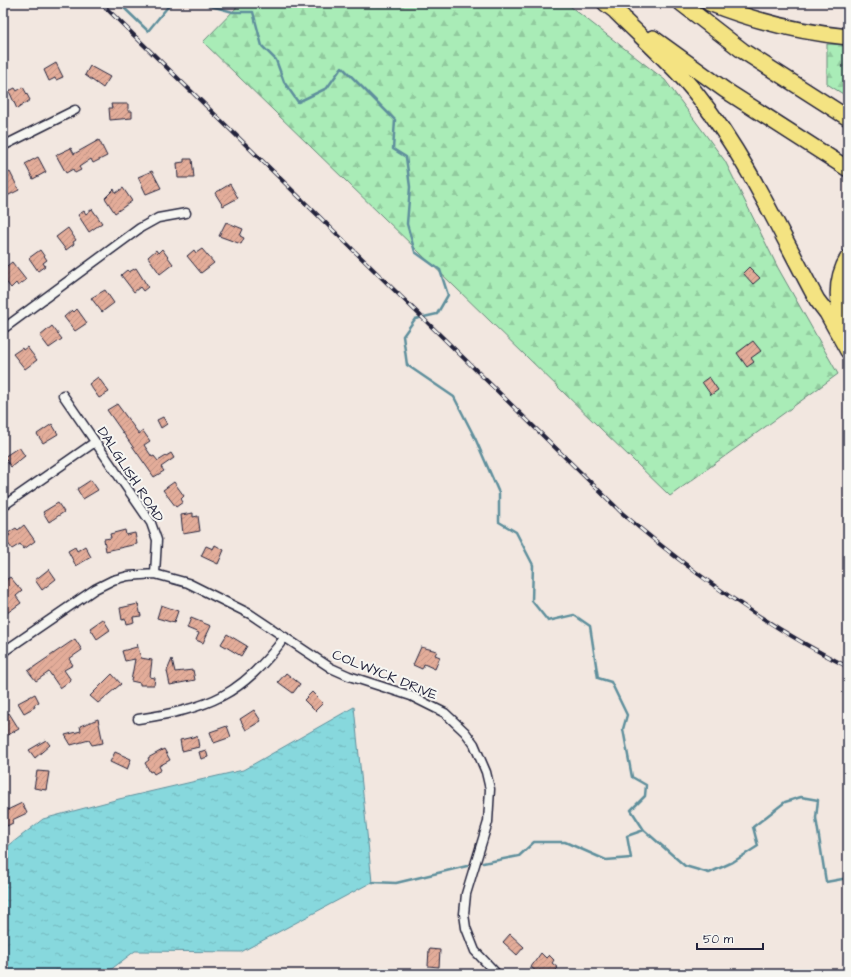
<svg xmlns="http://www.w3.org/2000/svg" width="851" height="977" font-family="'Architects Daughter',sans-serif">
  <defs>
    <pattern id="forest-firs" width="22" height="20" patternUnits="userSpaceOnUse"><rect width="22" height="20" fill="#a9ecb7"/><path d="M5 1l3.5 6h-7zM16 11l3.5 6h-7z" fill="#91ca9e"/></pattern>
    <pattern id="water-ripples" width="26" height="14" patternUnits="userSpaceOnUse"><rect width="26" height="14" fill="#87d8dd"/><path d="M2 4q2-2 4 0t4 0M15 11q2-2 4 0t4 0" fill="none" stroke="#74b9bf"/></pattern>
    <pattern id="building-hatch" width="6" height="6" patternUnits="userSpaceOnUse"><rect width="6" height="6" fill="#e3ac99"/><path d="M-1 1l2-2M0 6l6-6M5 7l2-2" fill="none" stroke="#c29485"/></pattern>
  </defs>
  <rect width="100%" height="100%" fill="#f2e7e0"/>
  <filter id="ink" filterUnits="userSpaceOnUse"><feTurbulence type="fractalNoise" baseFrequency=".025" numOctaves="2"/><feDisplacementMap in="SourceGraphic" scale="8" xChannelSelector="R" yChannelSelector="G"/><feConvolveMatrix kernelMatrix="1 2 1 2 8 2 1 2 1" color-interpolation-filters="sRGB"/></filter>
  <g filter="url(#ink)">
    <path fill="url(#forest-firs)" stroke="#668779" d="M241,3H566L665,80L725,161L778,268L838,374L670,496L203,42Z
      M827,44L848,45V97L827,84Z"/>
    <path fill="url(#water-ripples)" stroke="#5f8f9c" d="M354,707L372,882L241,952L135,951L105,974H3V850L43,819L119,799L243,770Z"/>
    <g fill="none" stroke-linecap="round" stroke-linejoin="round">
      <path stroke="#5f8f9c" stroke-width="2.5" d="M119,3L148,31L171,3
        M200,3L233,12H253L262,46L276,60L284,82L298,102L327,88L342,67L395,120L393,149L406,157L410,187L407,224L415,252L440,270L448,295L437,314L415,319L403,336L407,365L454,397L475,438L499,493V522L516,532L533,565L532,601L548,621L574,615L590,626L598,678L611,682L627,715L623,729L632,777L646,785L645,796L631,810L644,830
        M483,863L519,856L534,842H565L606,860L631,858L627,836L644,830L685,866L709,873L733,862L758,846L753,827L785,802L801,797L818,800L816,818L826,882L848,878
        M372,882L396,883L467,866"/>
    </g>
    <path fill="url(#building-hatch)" stroke="#22223b" d="M56,63L63,77L56,80L55,78L49,81L44,70Z
      M90,66L110,77L103,88L85,75Z
      M23,87L30,100L17,109L9,91L15,88L17,91Z
      M111,104H128V111H132V118L110,120L109,108H112Z
      M99,140L107,156L93,163L91,159L79,167L81,170L75,173L73,169L66,173L56,155L71,148L74,154Z
      M38,157L46,172L33,179L25,164Z
      M184,159H192L194,178H178L177,163L184,162Z
      M152,171L161,188L146,194L138,177Z
      M10,172L19,190L5,197L3,193V176Z
      M230,184L238,198L223,206L215,193Z
      M123,188L132,201L115,213L105,198L114,189L116,193Z
      M92,209L102,223L89,232L78,215L84,211L86,214Z
      M226,222L243,229L240,236L244,238L241,244L219,236Z
      M68,228L76,240L73,242L74,244L66,250L56,237Z
      M162,249L173,264L160,274L148,257L156,250L158,253Z
      M202,249L214,263L201,273L187,256L194,250L196,253Z
      M40,250L47,260L43,263L45,266L38,271L29,258Z
      M12,262L26,280L18,286L16,283L11,288L3,278V269Z
      M749,267L760,278L753,284L743,273Z
      M136,268L148,287L143,291L140,287L134,292L121,275L127,270L129,272Z
      M105,290L114,303L102,312L91,298Z
      M77,309L87,323L75,331L64,317L72,310L74,312Z
      M52,326L62,339L49,348L40,336Z
      M753,341L761,351L751,358L754,362L747,367L737,353Z
      M27,347L37,360L25,369L13,354L22,348L23,350Z
      M98,377L109,392L99,398L89,384Z
      M709,377L718,390L711,395L702,382Z
      M117,404L139,434L143,431L150,441L144,445L152,457L154,456L158,461L171,453L174,458L161,467L164,471L154,477L107,410Z
      M163,417L167,424L161,428L157,420Z
      M52,424L58,434L43,443L37,434Z
      M19,447L25,456L11,467L4,457Z
      M91,480L98,490L83,499L77,489Z
      M174,482L184,496L181,499L183,502L176,507L163,490Z
      M58,503L64,512L49,522L43,512Z
      M193,513V517L198,516L200,531L183,534L181,515Z
      M24,525L35,541L24,549L20,544L12,549L5,539L10,535L8,533L16,528L18,530Z
      M125,530L126,535L135,533L137,544L106,551L104,539L111,538L110,534Z
      M215,545L224,550L218,564L201,556L206,546L213,549Z
      M85,546L91,557L76,566L68,551L75,547L77,551Z
      M49,569L56,579L42,590L35,580Z
      M10,577L22,591L16,596L21,603L7,613L3,608V582Z
      M138,604L141,616L133,617L134,622L126,624L125,619L122,620L120,608Z
      M161,605L178,611L174,623L157,618Z
      M191,618L211,626L203,643L196,640L199,633L187,628Z
      M103,619L110,630L97,639L90,628Z
      M227,634L247,646L241,656L221,644Z
      M75,639L82,650L69,659L73,665L64,670L71,680L60,688L49,672L36,681L28,671Z
      M137,644L141,658L152,660L150,677L155,678L154,685H140V683L131,681L135,659L125,661L122,651L137,647Z
      M421,647L437,651L435,655L440,657L435,669L424,664L422,669L413,665Z
      M172,659L175,672L193,670L195,680L170,685L167,671Z
      M286,673L300,684L293,693L278,682Z
      M112,674L121,684L98,703L90,696Z
      M312,692L323,703L315,711L304,700Z
      M35,694L39,702L34,705L35,707L24,713L18,703Z
      M254,710L261,721L246,730L240,719Z
      M9,713L19,729L6,736L3,731V717Z
      M98,719L103,743L92,745L89,740L71,745L65,735L81,731L80,726Z
      M227,726L231,737L214,743L210,732Z
      M197,736L199,747L182,751L180,740Z
      M46,740L50,745L35,758L29,750Z
      M164,749L170,760L159,766L161,770L154,774L152,771L150,772L145,763L149,760L148,758Z
      M206,750L208,757L201,759L199,752Z
      M115,752L131,759L127,770L110,762Z
      M37,771L49,772L46,790L34,788Z
      M22,803L27,813L12,820L13,823L7,826L3,818V812Z
      M510,934L524,947L517,955L503,942Z
      M429,949L440,950L439,967L428,966Z
      M541,953L546,958L549,955L554,960L552,963L558,968L552,974H544L540,970L538,973L531,967Z"/>
    <g fill="none" stroke-linecap="round" stroke-linejoin="round">
      <g stroke="#22223b" stroke-width="11">
        <path id="minor" d="M3,146L75,110
          M3,329L140,228L158,218L186,213
          M63,395L151,523L157,540L155,574
          M3,506L95,442
          M3,652L95,589L113,580L128,576L155,574L188,583L250,614L331,668L349,676L411,696L445,713L465,732L474,744L486,772L490,789L488,822L466,894L464,914L466,928L475,951L497,974
          M138,719C210,708 241,696 285,637"/>
      </g>
      <g stroke="#22223b" stroke-width="18">
        <path id="motorway" d="M605,3L623,17
          M681,3L743,51L848,118
          M709,3C754,21 799,32 848,37
          M616,12C643,39 675,66 698,96C747,158 780,232 817,300L827,313L848,351
          M653,38L725,90L848,169
          M848,258C835,279 835,308 848,329"/>
      </g>
      <use href="#minor" stroke="#f6f6f2" stroke-width="8"/>
      <use href="#motorway" stroke="#f4e382" stroke-width="15"/>
      <g stroke="#22223b" stroke-width="4">
        <path id="rail" d="M101,3L622,513C692,573 766,626 848,667"/>
      </g>
      <use href="#rail" stroke="#f6f6f2" stroke-width="2.5" stroke-dasharray="8" stroke-linecap="butt"/>
    </g>
  </g>
  <g text-anchor="middle" stroke-width="4" stroke-linejoin="round" paint-order="stroke">
    <g font-size="14" fill="#22223b" stroke="#f6f6f2">
      <text transform="translate(131 474) rotate(57)" y="5">DALGLISH ROAD</text>
      <text transform="translate(385 674) rotate(22)" y="5">COLWYCK DRIVE</text>
    </g>
  </g>
  <rect width="851" height="977" fill="none" stroke="#f6f6f2" stroke-width="16"/>
  <rect x="8" y="8" width="835" height="961" fill="none" stroke="#22223b" stroke-width="1.5" filter="url(#ink)"/>
  <path d="M697 943v6h66v-6" fill="none" stroke="#22223b" stroke-width="2"/>
  <text x="703" y="943" font-size="12" fill="#22223b" stroke="#f6f6f2" stroke-width="3" paint-order="stroke">50 m</text>
</svg>
